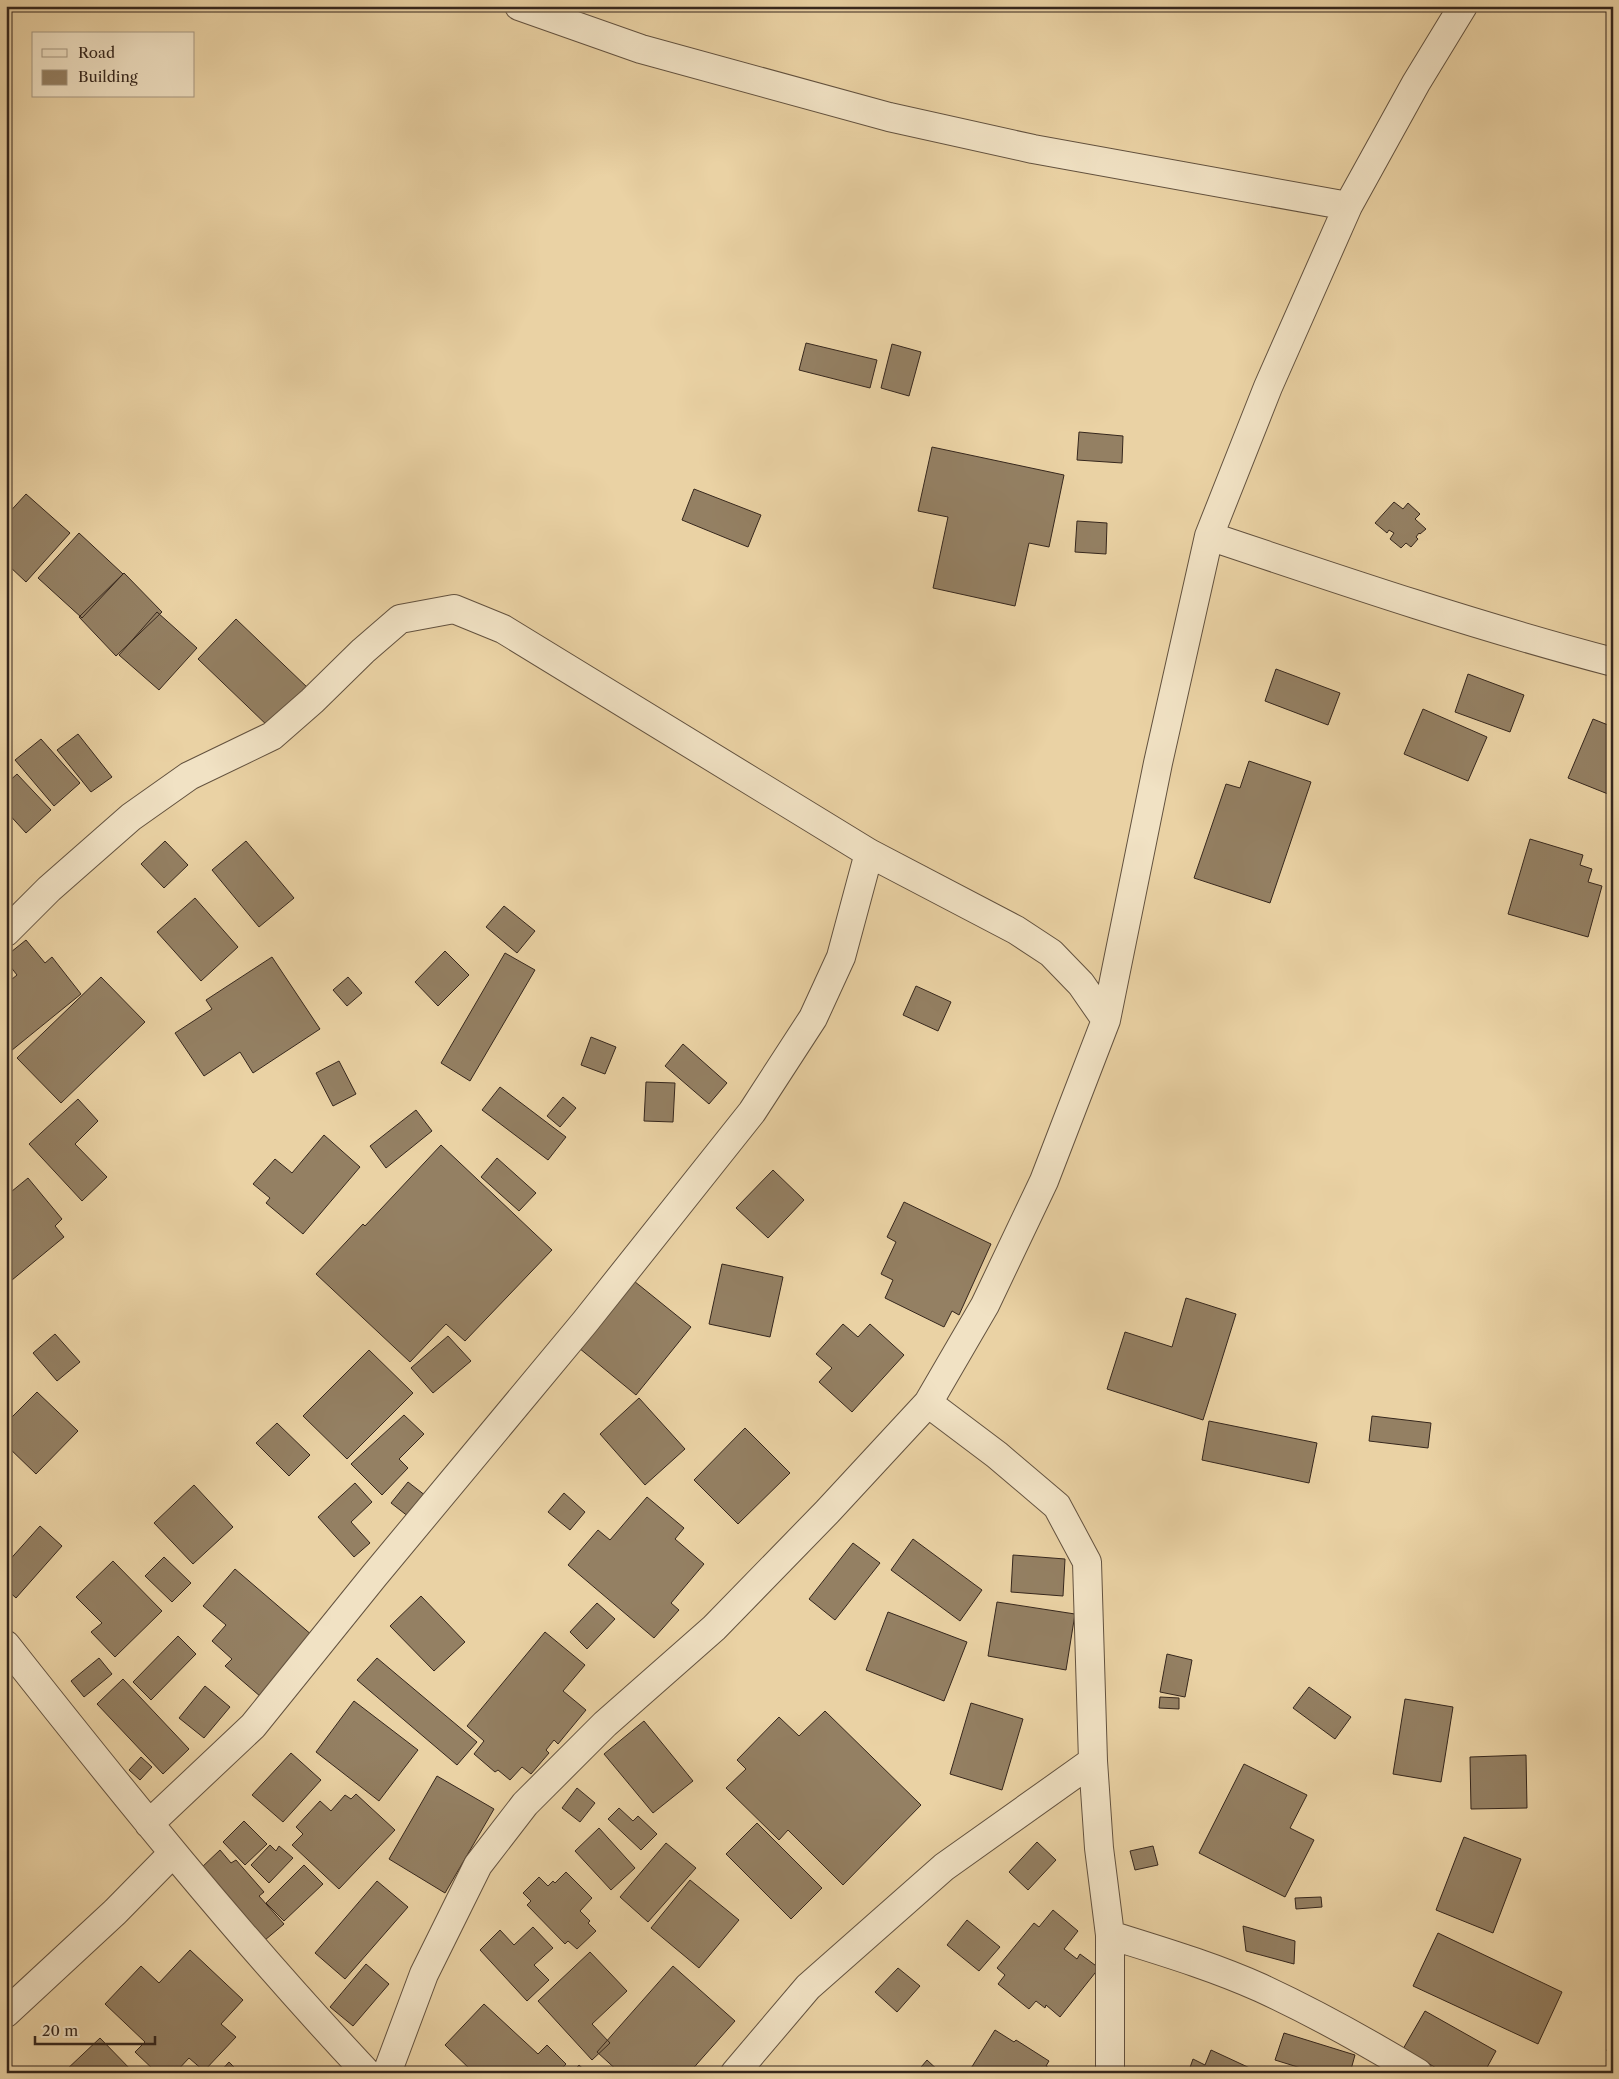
<svg xmlns="http://www.w3.org/2000/svg" width="1619" height="2079" font-family="'Libre Caslon Text',serif">
  <rect width="100%" height="100%" fill="#ead2a4"/>
  <filter id="stains"><feTurbulence type="fractalNoise" baseFrequency=".004" numOctaves="4"/><feColorMatrix values="0 0 0 0 .2 0 0 0 0 .09 0 0 0 0 .02 0 0 0 .5 -.17"/></filter>
  <radialGradient id="worn" r=".72"><stop offset=".6" stop-color="#630" stop-opacity="0"/><stop offset="1" stop-color="#630" stop-opacity=".3"/></radialGradient>
  <path fill="#948063" stroke="#36271d" d="M806,343L877,360L870,388L799,370Z
    M892,344L921,352L909,396L881,388Z
    M1079,432L1123,436L1122,463L1077,460Z
    M932,447L1064,475L1049,547L1029,543L1015,606L933,588L948,517L918,511Z
    M694,489L761,515L748,547L682,520Z
    M26,494L70,533L26,582L8,565L6,567V516Z
    M1394,502L1403,509L1408,503L1420,514L1415,519L1426,529L1420,534L1419,533L1416,537L1418,539L1411,547L1406,543L1401,548L1390,539L1394,533L1389,530L1387,533L1375,523Z
    M1077,521L1107,523L1106,554L1075,552Z
    M79,533L123,574L82,618L38,578Z
    M124,573L162,612L116,656L79,617Z
    M157,612L197,648L159,690L119,655Z
    M236,619L309,689L271,729L198,659Z
    M1276,669L1340,693L1328,725L1265,701Z
    M1468,674L1524,695L1510,732L1455,712Z
    M1423,709L1487,737L1468,781L1404,754Z
    M1593,719L1613,727V796L1568,778Z
    M78,734L112,777L91,792L57,750Z
    M41,739L80,783L54,806L15,760Z
    M1249,761L1311,782L1270,903L1194,878L1226,784L1240,788Z
    M17,774L51,810L26,833L6,811V784Z
    M1530,839L1583,855L1580,865L1592,869L1588,882L1602,886L1588,937L1508,914Z
    M165,841L188,865L164,888L141,864Z
    M246,841L294,898L259,927L212,870Z
    M195,898L238,947L201,981L157,932Z
    M504,906L535,931L517,953L486,927Z
    M26,940L45,963L52,957L81,994L6,1055V984L17,975L6,961V956Z
    M445,951L469,975L438,1006L415,982Z
    M505,953L535,970L470,1081L441,1063Z
    M272,957L320,1029L253,1073L240,1052L204,1076L175,1033L212,1009L206,1000Z
    M101,977L145,1022L61,1103L17,1058Z
    M348,977L362,993L347,1006L333,990Z
    M916,986L951,1002L938,1031L903,1015Z
    M591,1037L616,1047L605,1074L581,1065Z
    M683,1044L727,1083L709,1104L665,1066Z
    M339,1061L356,1094L333,1106L316,1073Z
    M646,1082L675,1083L673,1122L644,1121Z
    M500,1087L566,1137L548,1160L482,1110Z
    M563,1097L576,1108L560,1127L547,1116Z
    M78,1099L98,1121L75,1144L107,1177L82,1201L29,1144Z
    M416,1110L432,1131L386,1168L370,1146Z
    M324,1135L360,1167L303,1234L266,1203L270,1198L253,1184L275,1159L292,1173Z
    M441,1145L552,1250L465,1341L446,1324L410,1362L316,1274L363,1224L365,1226Z
    M497,1158L536,1193L519,1211L481,1177Z
    M773,1170L804,1200L768,1238L736,1208Z
    M28,1178L62,1219L55,1226L64,1237L6,1285V1196Z
    M904,1202L991,1244L959,1315L952,1311L944,1327L885,1298L893,1280L881,1274L896,1242L887,1237Z
    M722,1264L783,1277L770,1337L709,1324Z
    M634,1281L691,1327L636,1395L579,1348Z
    M1186,1298L1236,1314L1203,1420L1107,1389L1125,1332L1172,1347Z
    M843,1324L858,1337L870,1324L904,1355L852,1412L819,1382L832,1368L816,1354Z
    M55,1334L80,1362L57,1381L33,1353Z
    M448,1336L471,1361L433,1393L411,1368Z
    M369,1350L413,1393L347,1459L303,1416Z
    M37,1392L78,1431L36,1474L6,1445V1423Z
    M639,1398L685,1449L645,1485L600,1434Z
    M404,1415L424,1434L399,1459L408,1468L382,1495L351,1464Z
    M1372,1416L1431,1423L1428,1448L1369,1441Z
    M1209,1421L1317,1443L1309,1483L1202,1460Z
    M277,1423L310,1455L289,1476L256,1443Z
    M745,1428L790,1473L738,1524L694,1480Z
    M408,1482L426,1496L409,1517L391,1503Z
    M355,1483L372,1502L351,1522L370,1543L354,1557L318,1517Z
    M194,1485L233,1527L193,1564L154,1523Z
    M564,1493L585,1512L570,1530L548,1512Z
    M647,1497L684,1528L675,1539L704,1564L671,1603L679,1610L654,1638L568,1565L598,1530L610,1540Z
    M40,1526L62,1546L16,1598L6,1589V1564Z
    M913,1539L982,1590L960,1621L891,1570Z
    M853,1543L880,1563L835,1620L809,1599Z
    M1013,1555L1065,1559L1063,1596L1011,1592Z
    M164,1557L191,1583L172,1602L145,1576Z
    M113,1561L162,1611L115,1657L91,1632L102,1623L76,1597Z
    M235,1569L313,1636L261,1697L225,1666L232,1659L212,1641L226,1625L203,1606Z
    M421,1596L465,1642L434,1671L390,1626Z
    M997,1602L1075,1614L1066,1670L988,1656Z
    M597,1603L615,1619L587,1649L570,1632Z
    M888,1612L967,1642L944,1701L866,1670Z
    M545,1632L585,1665L563,1691L586,1710L558,1744L554,1740L546,1750L549,1753L531,1774L522,1767L510,1780L498,1770L495,1772L474,1754L484,1741L467,1726Z
    M178,1636L196,1654L151,1700L133,1682Z
    M1167,1654L1192,1660L1185,1697L1160,1692Z
    M99,1658L112,1674L84,1697L71,1681Z
    M377,1658L477,1742L457,1765L357,1680Z
    M123,1679L189,1749L163,1774L97,1704Z
    M205,1686L230,1707L204,1738L179,1718Z
    M1309,1687L1351,1717L1335,1739L1293,1708Z
    M1160,1697L1179,1698V1709L1159,1708Z
    M1405,1699L1453,1707L1441,1782L1393,1774Z
    M354,1701L418,1750L379,1801L316,1752Z
    M971,1703L1023,1719L1002,1790L950,1774Z
    M825,1711L921,1805L843,1885L788,1830L779,1840L726,1788L746,1769L737,1760L779,1717L799,1736Z
    M644,1721L693,1781L653,1813L604,1754Z
    M291,1753L321,1780L283,1822L252,1795Z
    M1526,1755L1527,1808L1471,1809L1470,1757Z
    M141,1757L152,1767L140,1780L129,1770Z
    M1244,1764L1307,1795L1290,1828L1314,1840L1285,1897L1199,1853Z
    M437,1776L494,1809L445,1893L389,1859Z
    M577,1788L595,1803L580,1822L562,1808Z
    M356,1794L395,1830L339,1889L292,1845L303,1834L296,1827L320,1801L331,1811L345,1795L351,1799Z
    M619,1808L633,1821L638,1816L657,1834L641,1850L608,1819Z
    M244,1821L267,1844L245,1865L223,1842Z
    M757,1823L822,1888L791,1919L726,1854Z
    M599,1828L635,1868L611,1890L575,1851Z
    M1464,1837L1521,1859L1493,1933L1436,1910Z
    M1037,1842L1056,1860L1028,1890L1009,1872Z
    M666,1843L696,1868L648,1922L620,1897Z
    M270,1845L276,1851L279,1846L293,1858L269,1883L251,1865Z
    M1153,1846L1158,1865L1135,1870L1130,1851Z
    M220,1850L231,1863L236,1860L264,1892L259,1896L284,1924L265,1940L201,1868Z
    M304,1865L323,1884L284,1921L266,1903Z
    M566,1872L592,1898L580,1911L590,1921L588,1923L596,1931L577,1949L568,1941L565,1944L527,1905L531,1901L523,1893L539,1877L548,1886L553,1881L555,1883Z
    M690,1880L739,1920L699,1968L651,1928Z
    M377,1881L408,1907L345,1979L315,1953Z
    M1321,1897L1322,1907L1296,1909L1295,1898Z
    M1053,1910L1078,1931L1064,1949L1077,1959L1080,1954L1099,1968L1060,2017L1046,2005L1045,2008L1036,2001L1029,2009L998,1984L1005,1975L997,1968L1034,1923L1039,1927Z
    M967,1920L1000,1947L979,1971L947,1945Z
    M1243,1926L1295,1941L1294,1964L1246,1951Z
    M533,1927L553,1948L534,1965L549,1980L527,2001L480,1950L500,1930L514,1945Z
    M1438,1933L1562,1992L1538,2044L1413,1986Z
    M190,1950L243,2000L221,2024L236,2037L204,2071L189,2058L175,2073H157L135,2052L145,2042L105,2004L141,1966L159,1983Z
    M590,1952L627,1991L592,2024L610,2043L592,2060L538,2001Z
    M366,1964L389,1984L353,2026L330,2007Z
    M673,1966L735,2021L689,2073H635L628,2067L623,2073H620L597,2052Z
    M898,1968L920,1986L897,2012L875,1992Z
    M484,2004L538,2054L547,2045L566,2064L558,2073H474L445,2045Z
    M1425,2011L1496,2051L1484,2073H1445L1403,2049Z
    M1613,2022V2053L1607,2051Z
    M995,2030L1014,2042L1016,2040L1049,2061L1046,2066L1052,2070L1050,2073H968Z
    M1284,2033L1355,2055L1350,2073H1317L1275,2060Z
    M100,2038L134,2073H65L64,2072Z
    M1211,2050L1252,2069L1250,2073H1188L1193,2059L1205,2065Z
    M927,2060L941,2073H916Z
    M229,2062L240,2073H219Z
    M579,2065L588,2073H572Z"/>
  <g fill="none" stroke-linecap="round" stroke-linejoin="round">
    <g stroke="#63523f" stroke-width="30">
      <path id="street" d="M519,6L641,49L889,117L1033,149L1348,206
        M1209,536C1343,581 1476,626 1613,662
        M6,932L49,889L131,817L189,776L272,736L312,701L363,651L400,619L454,609L503,629L869,853L1016,930L1051,953L1081,984L1106,1020
        M928,1403L997,1455L1057,1506L1087,1562L1093,1761L1099,1848L1110,1935V2073
        M6,1645C122,1792 239,1937 367,2073
        M149,1824L253,1726L374,1576L585,1322L752,1112L813,1018L841,957L869,853
        M1110,1935C1161,1951 1212,1966 1261,1988C1315,2013 1367,2042 1418,2073
        M6,2013L115,1912L173,1853
        M387,2073L424,1974L478,1865L525,1804L605,1724L714,1628L827,1512L928,1403L985,1305L1044,1181L1106,1020L1158,763L1209,536L1268,387L1348,206L1416,83L1463,6
        M735,2073L808,1987L944,1867L1093,1761"/>
    </g>
    <use href="#street" stroke="#f1e2c4" stroke-width="28"/>
  </g>
  <rect width="1619" height="2079" fill="none" stroke="#ead2a4" stroke-width="25"/>
  <rect x="8" y="8" width="1604" height="2064" fill="none" stroke="#36271d" stroke-width="2.5"/>
  <rect x="12" y="12" width="1594" height="2054" fill="none" stroke="#36271d"/>
  <rect x="32" y="32" width="162" height="65" fill="#f1e2c4" stroke="#a69781"/>
  <rect x="42" y="49" width="25" height="8" fill="#f1e2c4" stroke="#a69781"/>
  <text x="78" y="58" font-size="15" fill="#36271d">Road</text>
  <rect x="42" y="70" width="25" height="15" fill="#948063" stroke="#a69781"/>
  <text x="78" y="82" font-size="15" fill="#36271d">Building</text>
  <path d="M35 2036v8h120v-8" fill="none" stroke="#36271d" stroke-width="2.5"/>
  <text x="42" y="2036" font-size="15" fill="#36271d" stroke="#f1e2c4" stroke-width="4" paint-order="stroke">20 m</text>
  <rect width="100%" height="100%" filter="url(#stains)"/>
  <rect width="100%" height="100%" fill="url(#worn)"/>
</svg>
